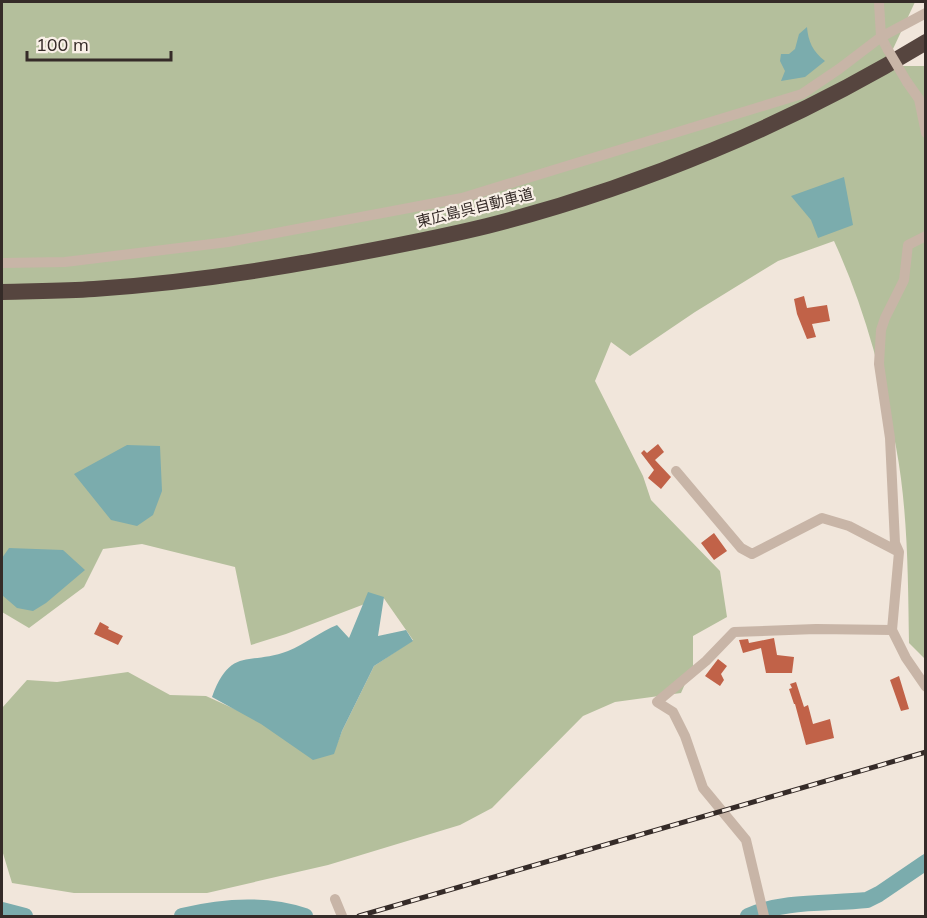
<svg xmlns="http://www.w3.org/2000/svg" width="927" height="918" font-family="Mulish,'Noto Sans JP',sans-serif">
  <rect width="100%" height="100%" fill="#f1e6db"/>
  <path fill="#b4bf9c" d="M2,2H915L885,66H925V659L909,643C908,579 908,511 896,447C883,377 864,306 834,241L778,261L695,312L630,356L611,342L595,381L643,476L651,500L720,571L727,617L693,636V666L681,693L615,702L583,716L492,808L460,825L328,865L207,893H74L12,883L2,850V708L27,680L57,682L128,672L170,695L206,696L333,754L342,731L374,666L413,640L383,597L286,634L251,645L235,567L142,544L103,549L84,587L29,628L2,612Z"/>
  <path fill="#7bacad" d="M807,27C808,41 813,52 825,61L805,77L781,81L785,71L780,61L781,54H789L795,49L799,34Z
    M844,177L853,225L818,238L811,220L791,196Z
    M127,445L160,446L162,491L153,515L137,526L111,520L74,474Z
    M9,548L63,550L85,570L46,603L33,611L17,608L2,595V558Z
    M368,592L384,597L378,636L406,630L413,641L374,666L342,731L334,754L313,760L261,724L212,697C231,646 248,666 288,651C305,644 320,632 337,625L349,638Z"/>
  <g fill="none" stroke-linecap="round" stroke-linejoin="round">
    <path stroke="#7bacad" stroke-width="16" d="M2,910L25,916
      M182,916C223,906 265,903 305,916
      M748,916C785,900 828,904 867,900L879,894L926,862"/>
  </g>
  <path fill="#c16248" d="M804,296L807,308L827,305L830,321L812,324L816,337L807,339L797,314L794,299Z
    M658,444L664,452L655,460L671,477L661,489L648,478L654,470L641,453L644,450L647,453Z
    M714,533L727,551L714,560L701,543Z
    M100,622L109,627L108,629L123,636L118,645L94,634Z
    M774,638L777,655L794,657L792,673H766L761,648L743,653L739,640L748,639L749,643Z
    M718,659L727,666L721,674L724,680L720,686L705,676Z
    M899,676L909,709L901,711L890,680Z
    M796,682L804,707L808,705L813,724L830,719L834,738L806,745L795,704H794L789,689L792,688L790,684Z"/>
  <g fill="none" stroke-linecap="round" stroke-linejoin="round">
    <path stroke="#c8b5a7" stroke-width="10" d="M879,2L881,37L888,50
      M907,82L919,99L926,133
      M926,236L908,245L904,280L885,318L881,330L879,364L890,438L895,543L899,552L892,630L906,658L926,687
      M2,263L65,262L228,242L462,198L802,94L839,69L881,37L926,13
      M676,471L741,548L752,554L822,518L849,526L899,552
      M335,899L342,916
      M764,916L746,840L703,788L685,736L673,712L657,702L706,661L734,632L816,629L892,630"/>
    <path stroke="#56453f" stroke-width="16" d="M2,292C32,291 63,291 94,289C171,284 249,273 325,259C380,249 434,239 487,226C637,188 794,123 926,42"/>
    <g stroke="#352b28" stroke-width="5">
      <path id="rail" d="M359,916L926,752"/>
    </g>
    <use href="#rail" stroke="#f9f0e7" stroke-width="3" stroke-dasharray="9" stroke-linecap="butt"/>
    <path stroke="#c8b5a7" stroke-width="10" d="M888,50L907,82"/>
  </g>
  <g text-anchor="middle" stroke-width="4.5" stroke-linejoin="round" paint-order="stroke">
    <g font-size="15" fill="#352b28" stroke="#f9f0e7">
      <text transform="translate(475 208) rotate(-14)" y="5">東広島呉自動車道</text>
    </g>
  </g>
  <rect width="927" height="918" fill="none" stroke="#352b28" stroke-width="6"/>
  <path d="M27 51v9h144v-9" fill="none" stroke="#352b28" stroke-width="3"/>
  <text x="36" y="51" font-size="18" fill="#352b28" stroke="#f9f0e7" stroke-width="4.5" paint-order="stroke">100 m</text>
</svg>
